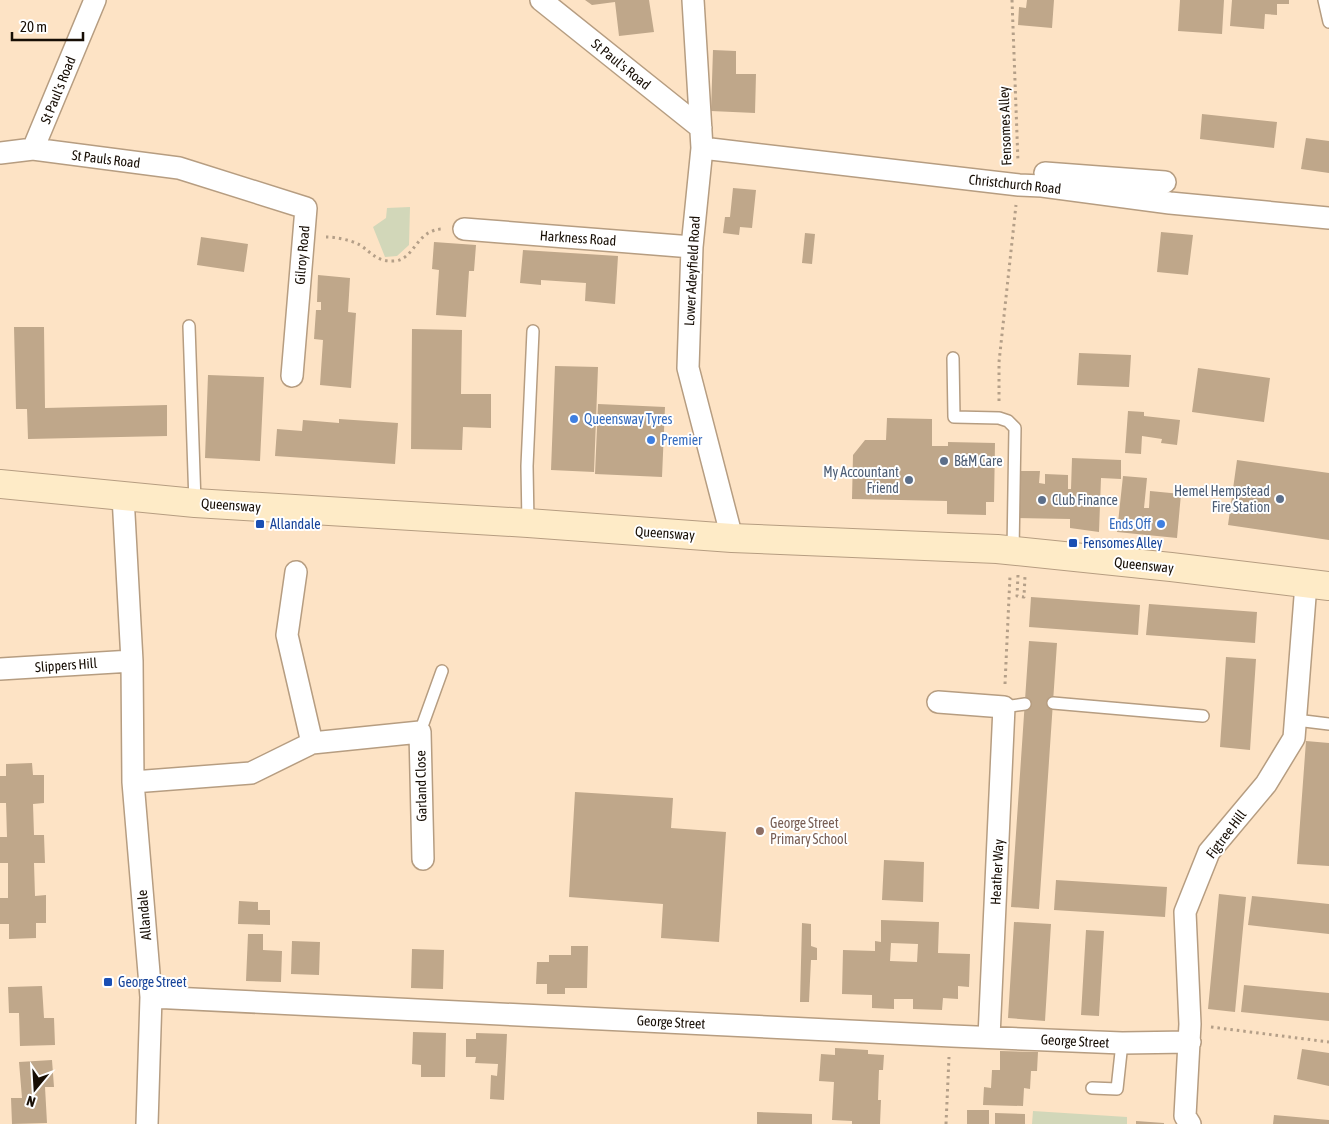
<svg xmlns="http://www.w3.org/2000/svg" width="1329" height="1124" font-family="'Asap Condensed',sans-serif">
  <rect width="100%" height="100%" fill="#fde3c5"/>
  <path fill="#d2d7b9" d="M410,207L409,245L397,256L385,257L373,227L386,218L387,208Z
    M1033,1111L1127,1117V1124H1032Z"/>
  <path fill="#bfa78a" fill-rule="evenodd" d="M585,0H649L654,32L619,36L615,2L592,5Z
    M1027,0H1054L1052,28L1018,25L1019,7L1026,8Z
    M1180,0H1224L1222,34L1178,31Z
    M1232,0H1289V4H1277V15L1265,14L1264,29L1230,26Z
    M713,50L736,51V74H756L755,113L711,111Z
    M1202,114L1277,122L1274,148L1200,139Z
    M1306,138L1329,141V173L1301,169Z
    M733,188L756,190L752,228L740,227L739,235L723,233L725,217H730Z
    M1161,232L1193,235L1188,275L1157,272Z
    M805,233L815,234L812,264L802,263Z
    M201,237L248,244L244,272L197,265Z
    M434,242L476,245L474,271H469L466,317L436,315L439,270L432,269Z
    M523,250L618,256L615,304L585,301L586,283L541,280V285L520,283Z
    M318,275L350,278L348,312L356,313L351,388L320,385L323,340L314,339L316,310H321V302H317Z
    M14,327H44L45,408L167,405V436L28,439L27,409H16Z
    M412,329L462,330L461,394H491V428L463,427L462,450L411,449Z
    M1079,353L1131,355L1129,387L1077,385Z
    M555,366L598,367L594,472L551,470Z
    M1198,368L1270,378L1264,422L1192,412Z
    M208,375L264,377L260,461L205,458Z
    M598,404L665,407L662,477L595,474Z
    M1128,411L1144,412V416L1180,420L1177,445L1161,443L1162,439L1142,436L1141,454L1125,453Z
    M887,418L932,419V446H948V442L995,443L994,502H986V515L947,514V501L852,499L853,455L865,440H886Z
    M339,419L398,423L395,464L275,456L277,429L302,431L303,420L339,423Z
    M1072,458L1121,460V479L1101,478L1099,532L1070,528V519L1016,518L1017,471H1040L1039,483L1045,484V474L1068,475V489H1071Z
    M1237,460L1329,473V540L1228,525Z
    M1123,476L1147,478L1144,508H1149L1150,491L1181,494L1177,538L1117,532Z
    M1031,597L1140,605L1138,635L1029,627Z
    M1149,604L1257,612L1255,643L1146,635Z
    M1029,641L1057,643L1039,909L1011,907Z
    M1226,657L1256,659L1250,750L1220,747Z
    M1306,741L1329,743V866L1297,864Z
    M32,763L33,775H44V803L33,804L34,835H44L45,863H34L35,896L46,895V923H36V938L9,939V924H0V898H8V863H0V837H7L6,803H0V776H6V764Z
    M575,792L673,798L671,828L726,832L719,942L661,938L663,904L569,897Z
    M884,860L924,862L923,902L882,900Z
    M1056,880L1167,887L1165,917L1054,910Z
    M1219,894L1246,897L1235,1012L1208,1009Z
    M1252,896L1329,904V934L1248,925Z
    M239,901L258,902V910H270V925L238,924Z
    M881,920L939,922L938,953L970,954L969,987L958,986V999L943,998L942,1010L913,1009V999H894V1009L872,1008V995L842,994L843,950L875,951V941L881,942ZM891,943L918,944L917,962L890,961Z
    M1014,922L1051,924L1045,1021L1008,1018Z
    M802,923L811,924V946L817,948V960H811L809,1002H800Z
    M1086,930L1104,931L1099,1016L1081,1015Z
    M248,934H263V950L282,951L281,982L246,981Z
    M292,941L320,942L319,975L291,974Z
    M571,946H588L587,988H565V994H547V984H536L537,962H549V955H571Z
    M412,949L444,950L443,989L411,988Z
    M1244,985L1329,993V1021L1241,1012Z
    M42,986L44,1018H54L55,1045L20,1046L19,1013H9L8,987Z
    M413,1032L446,1033L445,1077H421V1065L412,1064Z
    M476,1033L507,1034L504,1100L490,1099L491,1075L497,1076L498,1064L475,1063L476,1057H466V1039H476Z
    M835,1048L868,1050V1054L884,1055L883,1070H879L878,1100H881L880,1124H852V1121L832,1120L834,1082L819,1081L821,1054L835,1055Z
    M1302,1049L1329,1053V1086L1297,1079Z
    M1000,1051L1038,1052L1037,1071H1031L1030,1089L1024,1088L1023,1106L983,1105L984,1087L991,1088L992,1070H1000Z
    M52,1060L54,1087H45L47,1123L12,1124L11,1098H22L19,1062Z
    M967,1110H989V1124H967Z
    M757,1112L812,1114V1124H757Z
    M995,1113L1025,1114V1124H995Z
    M1274,1115L1329,1120V1124H1273Z
    M1136,1121L1164,1123V1124H1136Z"/>
  <g fill="none" stroke-linecap="round" stroke-linejoin="round">
    <g stroke="#b69d81" stroke-width="14">
      <path id="lane" d="M1324,0L1329,22
        M189,326L195,503
        M953,358L954,417L999,418L1008,421L1015,428L1013,551
        M528,523L527,466L533,331
        M1053,703L1203,716
        M1004,707L1025,704
        M1296,720L1329,724
        M420,732L442,671
        M1092,1088L1117,1089L1122,1043"/>
    </g>
    <g stroke="#b69d81" stroke-width="24">
      <path id="street" d="M541,0L701,128
        M693,0L702,148L692,247L688,368L732,538
        M702,148L1019,185L1042,186L1170,203L1329,218
        M33,149L179,168L306,208L292,376
        M0,153L33,149L95,0
        M1045,173L1165,182
        M464,229L692,247
        M123,496L132,661L133,782L151,997L147,1124
        M296,572L287,635L312,743
        M0,669L132,661
        M938,702L1004,707L989,1037
        M133,782L251,773L312,743L420,732L423,859
        M151,997L952,1036L1122,1043L1190,1042
        M1190,1124L1185,1116L1190,1024L1185,912L1209,852L1266,784L1294,738L1306,584"/>
    </g>
    <g stroke="#b69d81" stroke-width="30">
      <path id="secondary" d="M0,484L195,503L528,523L732,538L997,549L1171,567L1329,586"/>
    </g>
    <path stroke="#b49f88" stroke-width="3" stroke-dasharray="2.5 4" stroke-linecap="butt" d="M1012,0L1018,162
      M326,237C336,237 351,240 360,245C372,253 377,262 394,261C415,260 416,229 443,229
      M999,401V362L1016,205
      M1018,575L1017,596L1024,597L1025,576
      M1005,684L1010,576
      M1211,1027L1329,1042
      M946,1124L949,1057"/>
    <use href="#lane" stroke="#fff" stroke-width="11"/>
    <use href="#street" stroke="#fff" stroke-width="21"/>
    <use href="#secondary" stroke="#feebc7" stroke-width="28"/>
  </g>
  <g fill="#3f7fe0" stroke="#fff" stroke-width="2">
    <circle cx="574" cy="419" r="5"/>
    <circle cx="651" cy="440" r="5"/>
    <circle cx="1161" cy="524" r="5"/>
  </g>
  <g fill="#5c6f8a" stroke="#fff" stroke-width="2">
    <circle cx="944" cy="461" r="5"/>
    <circle cx="909" cy="480" r="5"/>
    <circle cx="1280" cy="499" r="5"/>
    <circle cx="1042" cy="500" r="5"/>
  </g>
  <g fill="#1a4fb4" stroke="#fff" stroke-width="2">
    <rect x="255" y="519" width="10" height="10" rx="2.5"/>
    <rect x="1068" y="538" width="10" height="10" rx="2.5"/>
    <rect x="103" y="977" width="10" height="10" rx="2.5"/>
  </g>
  <circle fill="#8d6e63" stroke="#fff" stroke-width="2" cx="760" cy="831" r="5"/>
  <g text-anchor="middle" stroke-width="4" stroke-linejoin="round" paint-order="stroke">
    <g font-size="14" fill="#170e05" stroke="#fff">
      <text transform="translate(621 64) rotate(39)" y="5">St Paul's Road</text>
      <text transform="translate(58 90) rotate(-68)" y="5">St Paul's Road</text>
      <text transform="translate(1005 126) rotate(-92)" y="5">Fensomes Alley</text>
      <text transform="translate(106 159) rotate(7)" y="5">St Pauls Road</text>
      <text transform="translate(1015 184) rotate(6)" y="5">Christchurch Road</text>
      <text transform="translate(578 238) rotate(4)" y="5">Harkness Road</text>
      <text transform="translate(302 255) rotate(-85)" y="5">Gilroy Road</text>
      <text transform="translate(692 271) rotate(-87)" y="5">Lower Adeyfield Road</text>
      <text transform="translate(231 505) rotate(4)" y="5">Queensway</text>
      <text transform="translate(665 533) rotate(4)" y="5">Queensway</text>
      <text transform="translate(1144 565) rotate(6)" y="5">Queensway</text>
      <text transform="translate(66 665) rotate(-4)" y="5">Slippers Hill</text>
      <text transform="translate(421 786) rotate(-91)" y="5">Garland Close</text>
      <text transform="translate(1226 834) rotate(-53)" y="5">Figtree Hill</text>
      <text transform="translate(997 872) rotate(-87)" y="5">Heather Way</text>
      <text transform="translate(144 915) rotate(-95)" y="5">Allandale</text>
      <text transform="translate(671 1022) rotate(3)" y="5">George Street</text>
      <text transform="translate(1075 1041) rotate(3)" y="5">George Street</text>
    </g>
    <g font-size="14" fill="#366cbe" stroke="#fff" text-anchor="start">
      <text x="584" y="424">Queensway Tyres</text>
      <text x="661" y="445">Premier</text>
      <text x="1151" y="529" text-anchor="end">Ends Off</text>
    </g>
    <g font-size="14" fill="#4e5e75" stroke="#fff" text-anchor="start">
      <text x="954" y="466">B&amp;M Care</text>
      <text x="899" y="477" text-anchor="end">My Accountant<tspan x="899" dy="16">Friend</tspan></text>
      <text x="1270" y="496" text-anchor="end">Hemel Hempstead<tspan x="1270" dy="16">Fire Station</tspan></text>
      <text x="1052" y="505">Club Finance</text>
    </g>
    <g font-size="14" fill="#164399" stroke="#fff" text-anchor="start">
      <text x="270" y="529">Allandale</text>
      <text x="1083" y="548">Fensomes Alley</text>
      <text x="118" y="987">George Street</text>
    </g>
    <g font-size="14" fill="#785e54" stroke="#fff" text-anchor="start">
      <text x="770" y="828">George Street<tspan x="770" dy="16">Primary School</tspan></text>
    </g>
  </g>
  <g transform="translate(35 1089) rotate(198)" stroke="#ffffff" stroke-width="4" paint-order="stroke">
  <path d="M0-4L9 19L0 12L-9 19Z" fill="#170e05"/>
  <text y="-8" font-size="14" font-weight="bold" text-anchor="middle" fill="#170e05">N</text>
  </g>
  <path d="M12 32v8h71v-8" fill="none" stroke="#170e05" stroke-width="2.5"/>
  <text x="20" y="32" font-size="15" fill="#170e05" stroke="#ffffff" stroke-width="4" paint-order="stroke">20 m</text>
</svg>
